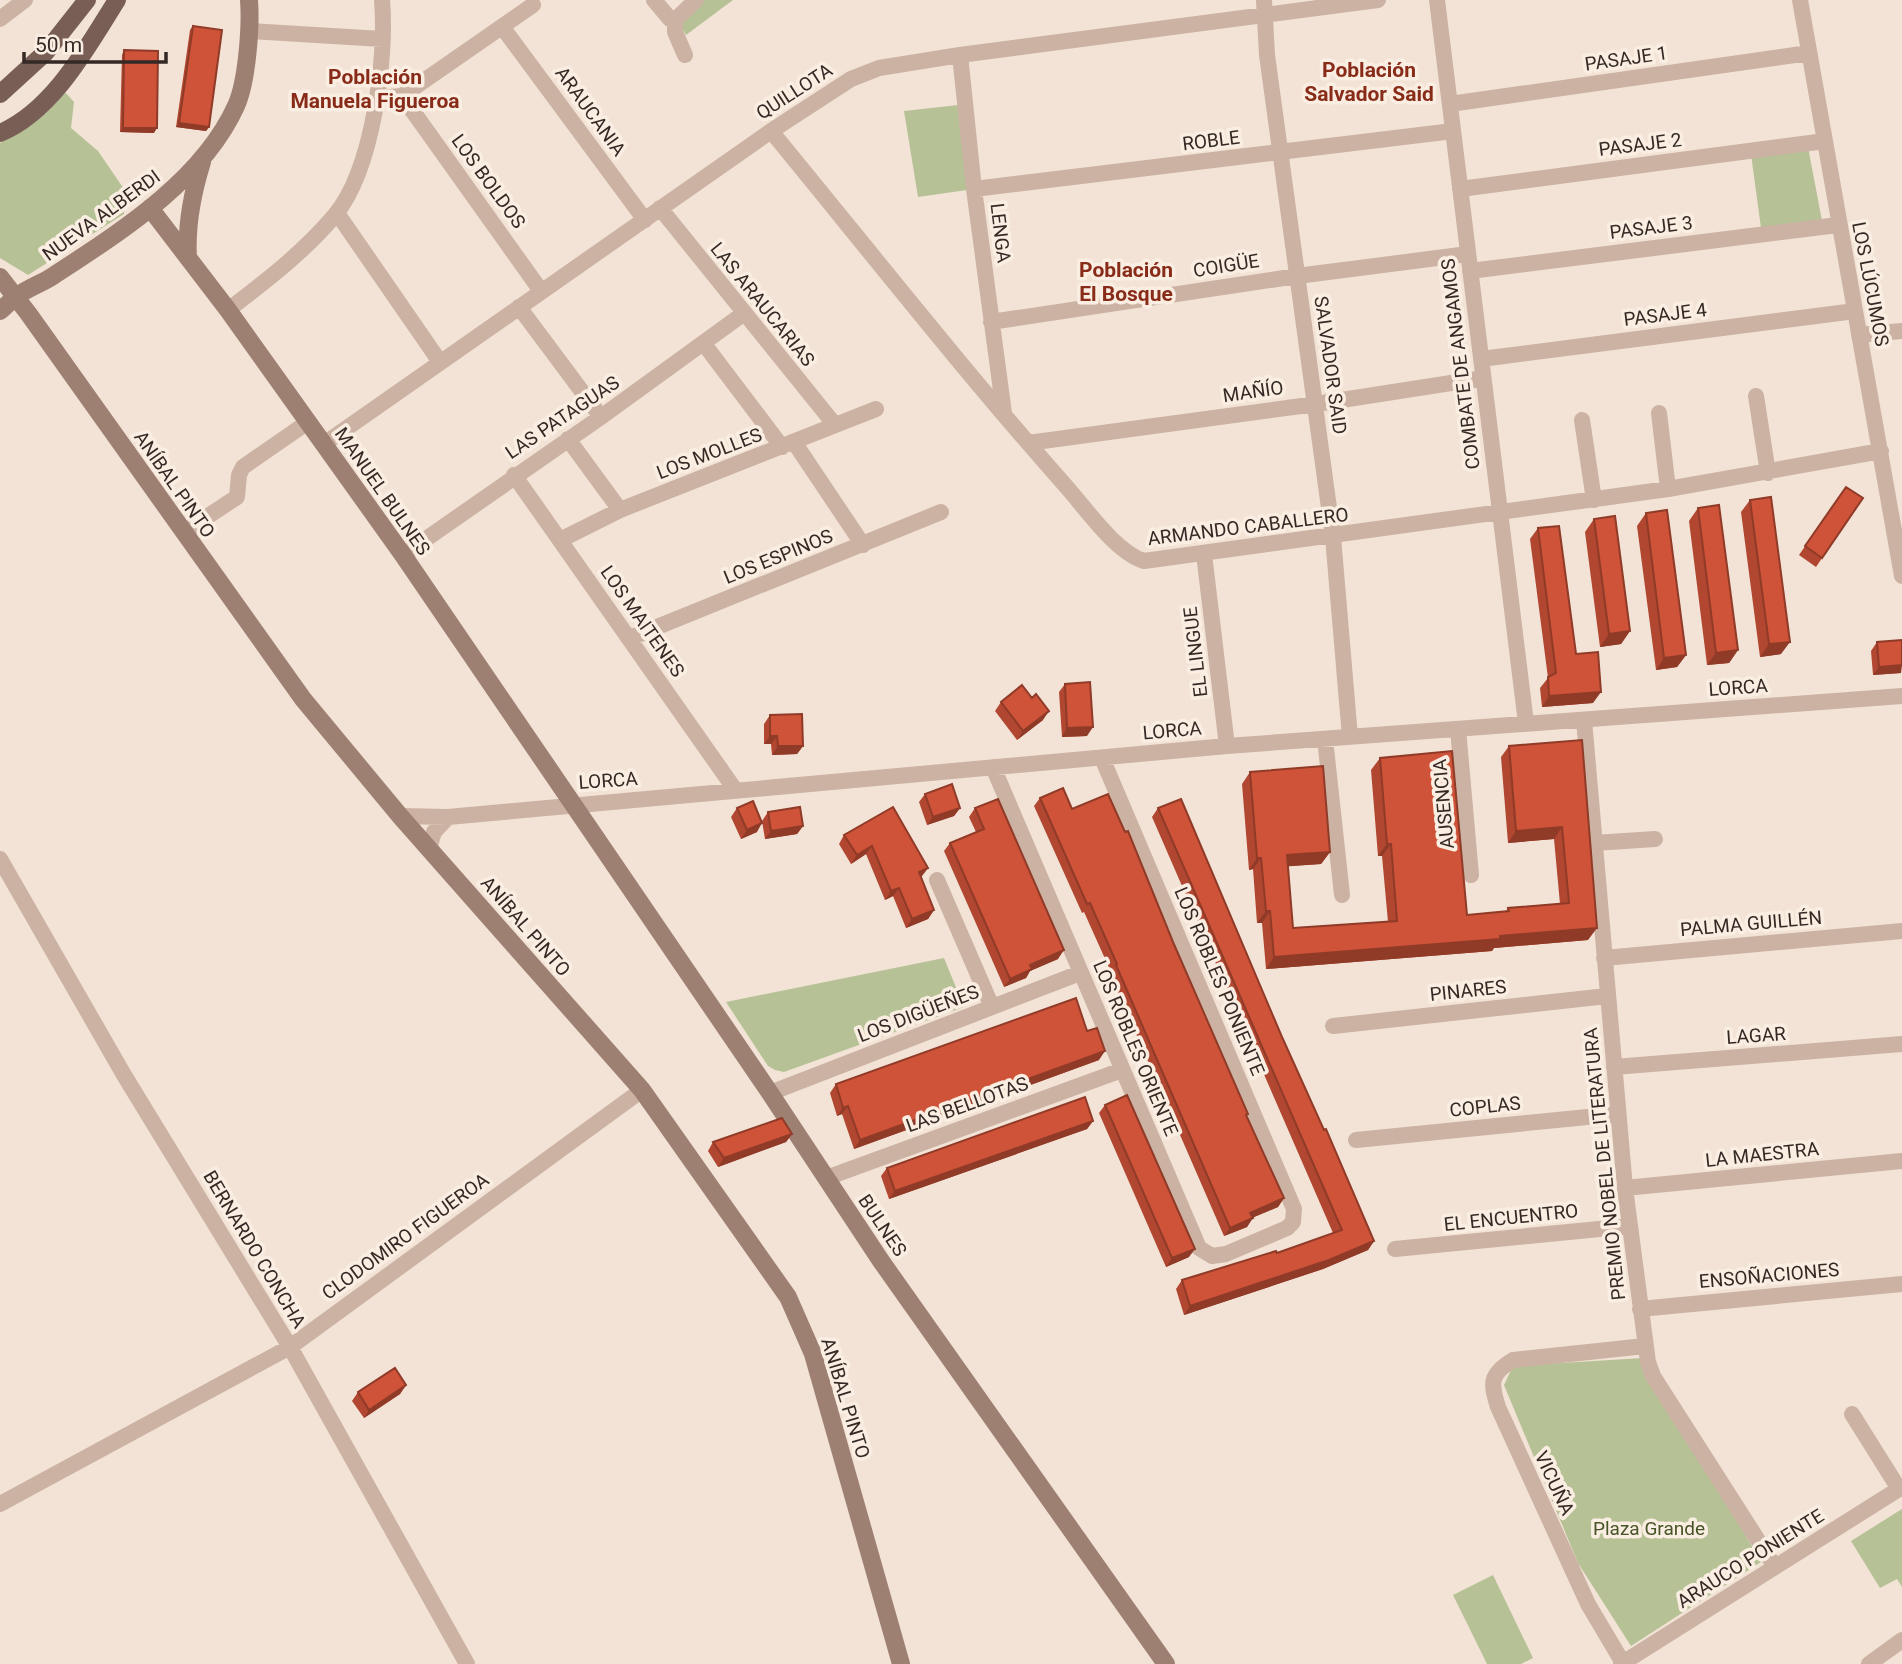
<svg xmlns="http://www.w3.org/2000/svg" width="1902" height="1664" font-family="Roboto,sans-serif">
  <rect width="100%" height="100%" fill="#f2e3d6"/>
  <path fill="#b6c296" d="M704,0H733L686,35L680,25Z
    M64,91L74,102L71,128L98,151L126,192L124,214L28,275L0,258V143L38,119Z
    M958,105L974,189L918,197L904,111Z
    M1808,147L1822,221L1761,228L1751,154Z
    M944,958L964,1007L784,1072L775,1070L768,1066L726,1002Z
    M1643,1358L1761,1562L1631,1646L1578,1563L1504,1385L1513,1366Z
    M1902,1509V1587L1897,1579L1880,1588L1851,1541Z
    M1493,1575L1533,1658L1521,1664H1487L1453,1595Z"/>
  <g fill="none" stroke-linecap="round" stroke-linejoin="round">
    <path stroke="#cbb2a2" stroke-width="16" d="M654,0L670,19L675,20V32L685,55
      M1264,0L1267,55L1333,537L1350,737
      M1437,0L1526,723
      M1800,0L1902,576
      M0,19L25,0
      M675,20L696,0
      M503,28L645,220
      M250,31L382,39
      M960,55L974,189L1004,413
      M402,96L541,291
      M378,98L402,96L533,5
      M1450,104L1809,53
      M771,131C868,249 963,370 1064,484C1085,507 1115,552 1144,561L1668,489L1881,451
      M974,189L1453,131
      M1460,189L1825,141
      M660,208L835,425
      M337,213L440,362
      M1470,271L1838,225
      M519,307L601,417
      M228,310C266,281 304,252 335,215C373,169 387,58 382,0
      M991,322L1297,276L1468,254
      M1859,335L1902,331
      M704,344L782,447
      M1481,359L1855,311
      M1756,396L1768,473
      M1659,413L1668,489
      M1582,420L1594,500
      M568,439L620,510
      M794,442L863,545
      M1028,443L1316,404L1483,378
      M324,444L771,131L851,79L879,68L960,55L1378,0
      M514,475L736,791
      M184,532L237,497L239,475L243,467L308,422
      M560,540L620,510L876,409
      M1204,554L1227,746
      M403,555L601,417L743,314
      M630,638L941,512
      M1584,720L1625,1188L1648,1362L1653,1376L1775,1567
      M1458,729L1471,875
      M1325,739L1342,895
      M993,767L1199,1248L1212,1256L1226,1254L1287,1228L1293,1222L1294,1209L1102,758
      M400,816L448,817L1227,746L1902,696
      M1594,843L1655,839
      M429,849L434,832L448,817
      M0,859L124,1075L290,1347L467,1664
      M937,880L992,1007
      M1604,958L1902,931
      M1333,1026L1607,996
      M1614,1067L1902,1044
      M770,1093L1080,973
      M1356,1140L1618,1114
      M826,1178L1122,1070
      M1625,1188L1902,1161
      M1395,1249L1630,1226
      M1640,1309L1902,1284
      M1852,1414L1899,1489
      M0,1504L290,1347L642,1090
      M1623,1663L1588,1604L1498,1407C1490,1382 1490,1374 1513,1360L1645,1346
      M1621,1664L1902,1487
      M1869,1664L1902,1640"/>
    <path stroke="#9e8073" stroke-width="18" d="M150,208L228,310L403,555L770,1093L881,1261L1166,1664
      M188,258C186,225 192,194 202,162
      M0,277L28,313L303,699L400,816L642,1090L788,1297L813,1354L901,1664
      M0,311C5,307 10,301 16,297C27,288 41,284 53,276C120,232 202,181 236,106C247,82 251,27 249,0"/>
    <path stroke="#785e55" stroke-width="18" d="M0,94L46,52L87,0
      M0,133C53,111 88,46 117,0"/>
  </g>
  <path fill="#b14731" d="M193,26L209,127L206,131L176,127L190,30Z
    M124,50L154,133L120,132L122,55Z
    M1846,487L1863,498L1816,567L1799,555Z
    M1750,500L1781,654L1760,657L1741,512Z
    M1698,508L1738,650L1729,663L1707,665L1689,521Z
    M1646,513L1686,655L1677,667L1656,670L1637,526Z
    M1594,519L1630,631L1621,644L1600,647L1585,532Z
    M1538,528L1576,654L1593,703L1542,707L1540,688L1548,678L1530,539Z
    M1877,642L1901,673L1873,675L1871,651Z
    M1065,684L1087,736L1062,737L1059,692Z
    M1001,702L1043,720L1017,740L995,711Z
    M770,715L803,746L797,754L772,755L771,744H764V724Z
    M1582,740L1588,940L1494,948L1492,951L1266,969L1262,923H1257L1253,869L1249,870L1242,784L1250,772L1330,852L1321,864L1288,866L1293,928L1388,922L1382,856H1378L1371,770L1380,758L1467,915L1506,911L1508,908L1560,904L1554,839L1508,843L1501,757L1509,746Z
    M925,794L960,808L954,816L927,825L919,802Z
    M1040,798L1072,809L1173,942L1248,1114L1246,1117L1284,1198L1278,1207L1252,1218L1247,1227L1224,1236L1110,974L1111,972L1084,912L1082,913L1034,806Z
    M737,808L757,832L741,839L731,817Z
    M975,808L1058,959L1030,971L1026,978L1004,987L944,851L950,843L976,832L969,817Z
    M1158,808L1282,1037L1374,1241L1368,1250L1323,1269L1184,1315L1176,1289L1182,1280L1277,1253L1333,1233L1152,817Z
    M768,812L803,826L797,834L765,839L762,821Z
    M844,835L928,868L921,877L934,910L928,919L906,928L893,896L885,900L866,854L851,864L839,844Z
    M1087,1031L1099,1060L854,1149L842,1114L837,1116L830,1093L836,1084Z
    M1105,1105L1189,1257L1166,1267L1099,1113Z
    M1093,1121L1087,1129L889,1199L881,1176L887,1168Z
    M792,1134L786,1142L718,1167L708,1151L713,1142Z
    M406,1385L400,1394L364,1418L352,1401L358,1392Z"/>
  <path fill="#903a28" d="M179,123L209,127L206,131L176,127Z
    M123,128H157L154,133L120,132Z
    M1630,631L1621,644L1600,647L1609,634Z
    M1790,642L1781,654L1760,657L1769,644Z
    M1738,650L1729,663L1707,665L1716,653Z
    M1686,655L1677,667L1656,670L1664,658Z
    M1902,665L1901,673L1873,675L1879,667Z
    M1601,692L1593,703L1542,707L1549,696Z
    M1049,711L1043,720L1017,740L1023,731Z
    M1093,727L1087,736L1062,737L1067,728Z
    M770,736H777L771,744H764Z
    M778,746H803L797,754L772,755Z
    M960,808L954,816L927,825L933,817Z
    M762,823L757,832L741,839L747,830Z
    M803,826L797,834L765,839L771,831Z
    M1562,827L1554,839L1508,843L1516,831Z
    M1387,844H1391L1382,856H1378Z
    M872,846L866,854L851,864L857,855Z
    M1330,852L1321,864L1279,867L1287,855Z
    M1257,858H1261L1253,869L1249,870Z
    M928,868L922,876L913,881L919,872Z
    M899,888L893,896L885,900L891,891Z
    M934,910L928,919L906,928L912,919Z
    M1266,911H1270L1262,923H1257Z
    M1597,928L1588,940L1494,948L1492,951L1266,969L1274,957Z
    M1064,950L1058,959L1030,971L1026,978L1004,987L1010,979L1030,965Z
    M1105,1051L1099,1060L854,1149L860,1140Z
    M848,1106L842,1114L837,1116L843,1108Z
    M1093,1121L1087,1129L889,1199L895,1191Z
    M792,1134L786,1142L718,1167L724,1158Z
    M1284,1198L1278,1207L1244,1221L1250,1213Z
    M1253,1218L1247,1227L1224,1236L1230,1228Z
    M1374,1241L1368,1250L1323,1269L1184,1315L1190,1306Z
    M1195,1249L1189,1257L1166,1267L1172,1258Z
    M406,1385L400,1394L364,1418L369,1410Z"/>
  <path fill="#ce5339" stroke="#903a28" stroke-width="2" d="M193,26L222,30L209,127L179,123Z
    M124,50L158,51L157,128H123Z
    M1846,487L1863,498L1822,558L1805,546Z
    M1771,497L1790,642L1769,644L1750,500Z
    M1719,505L1738,650L1716,653L1698,508Z
    M1667,510L1686,655L1664,658L1646,513Z
    M1615,516L1630,631L1609,634L1594,519Z
    M1559,526L1576,654L1598,652L1601,692L1549,696L1548,677L1556,673L1538,528Z
    M1902,640V665L1879,667L1877,642Z
    M1090,682L1093,727L1067,728L1065,684Z
    M1022,685L1032,698L1036,694L1049,711L1023,731L1001,702Z
    M802,714L803,746H778L777,736H770V715Z
    M1582,740L1597,928L1500,936V939L1274,957L1270,911H1266L1261,858H1257L1250,772L1323,766L1330,852L1287,855L1293,928L1397,921L1391,844H1387L1380,758L1452,751L1467,915L1509,911L1508,908L1569,903L1562,827L1516,831L1509,746Z
    M952,784L960,808L933,817L925,794Z
    M1063,788L1072,809L1108,794L1125,832L1128,831L1173,942L1248,1114L1246,1115L1284,1198L1250,1213L1253,1218L1230,1228L1116,965L1117,964L1090,903L1087,904L1040,798Z
    M998,799L1064,950L1030,965L1032,969L1010,979L950,843L984,829L975,808Z
    M1181,799L1282,1037L1324,1130L1326,1129L1374,1241L1329,1260L1190,1306L1182,1280L1276,1251L1277,1253L1342,1230L1158,808Z
    M753,801L762,823L747,830L737,808Z
    M800,807L803,826L771,831L768,812Z
    M893,807L928,868L919,872L934,910L912,919L899,888L891,891L872,846L857,855L844,835Z
    M1076,998L1087,1031L1097,1028L1105,1051L860,1140L848,1106L843,1108L836,1084Z
    M1127,1095L1195,1249L1172,1258L1105,1105Z
    M1085,1097L1093,1121L895,1191L887,1168Z
    M782,1118L792,1134L724,1158L713,1142Z
    M395,1368L406,1385L369,1410L358,1392Z"/>
  <g text-anchor="middle" stroke-width="7" stroke-linejoin="round" paint-order="stroke">
    <g font-size="19" fill="#352925" stroke="#faeee2">
      <text transform="translate(1626 58) rotate(-8)" y="7">PASAJE 1</text>
      <text transform="translate(794 91) rotate(-33)" y="7">QUILLOTA</text>
      <text transform="translate(591 111) rotate(54)" y="7">ARAUCANIA</text>
      <text transform="translate(1211 140) rotate(-7)" y="7">ROBLE</text>
      <text transform="translate(1640 144) rotate(-7)" y="7">PASAJE 2</text>
      <text transform="translate(489 181) rotate(54)" y="7">LOS BOLDOS</text>
      <text transform="translate(101 215) rotate(-36)" y="7">NUEVA ALBERDI</text>
      <text transform="translate(1651 227) rotate(-7)" y="7">PASAJE 3</text>
      <text transform="translate(1001 233) rotate(83)" y="7">LENGA</text>
      <text transform="translate(1226 265) rotate(-9)" y="7">COIGÜE</text>
      <text transform="translate(1871 284) rotate(79)" y="7">LOS LÚCUMOS</text>
      <text transform="translate(763 304) rotate(51)" y="7">LAS ARAUCARIAS</text>
      <text transform="translate(1665 314) rotate(-7)" y="7">PASAJE 4</text>
      <text transform="translate(1460 364) rotate(-97)" y="7">COMBATE DE ANGAMOS</text>
      <text transform="translate(1331 365) rotate(82)" y="7">SALVADOR SAID</text>
      <text transform="translate(1253 391) rotate(-8)" y="7">MAÑÍO</text>
      <text transform="translate(562 417) rotate(-34)" y="7">LAS PATAGUAS</text>
      <text transform="translate(709 453) rotate(-21)" y="7">LOS MOLLES</text>
      <text transform="translate(175 484) rotate(55)" y="7">ANÍBAL PINTO</text>
      <text transform="translate(383 491) rotate(55)" y="7">MANUEL BULNES</text>
      <text transform="translate(1248 526) rotate(-7)" y="7">ARMANDO CABALLERO</text>
      <text transform="translate(778 556) rotate(-22)" y="7">LOS ESPINOS</text>
      <text transform="translate(643 621) rotate(55)" y="7">LOS MAITENES</text>
      <text transform="translate(1195 652) rotate(-97)" y="7">EL LINGUE</text>
      <text transform="translate(1738 687) rotate(-4)" y="7">LORCA</text>
      <text transform="translate(1172 730) rotate(-5)" y="7">LORCA</text>
      <text transform="translate(608 780) rotate(-4)" y="7">LORCA</text>
      <text transform="translate(1443 804) rotate(-95)" y="7">AUSENCIA</text>
      <text transform="translate(1751 923) rotate(-5)" y="7">PALMA GUILLÉN</text>
      <text transform="translate(526 926) rotate(49)" y="7">ANÍBAL PINTO</text>
      <text transform="translate(1220 981) rotate(67)" y="7">LOS ROBLES PONIENTE</text>
      <text transform="translate(1468 990) rotate(-6)" y="7">PINARES</text>
      <text transform="translate(918 1013) rotate(-21)" y="7">LOS DIGÜEÑES</text>
      <text transform="translate(1756 1035) rotate(-4)" y="7">LAGAR</text>
      <text transform="translate(1136 1048) rotate(67)" y="7">LOS ROBLES ORIENTE</text>
      <text transform="translate(967 1104) rotate(-20)" y="7">LAS BELLOTAS</text>
      <text transform="translate(1485 1106) rotate(-6)" y="7">COPLAS</text>
      <text transform="translate(1762 1154) rotate(-6)" y="7">LA MAESTRA</text>
      <text transform="translate(1604 1164) rotate(-96)" y="7">PREMIO NOBEL DE LITERATURA</text>
      <text transform="translate(1511 1217) rotate(-6)" y="7">EL ENCUENTRO</text>
      <text transform="translate(883 1225) rotate(56)" y="7">BULNES</text>
      <text transform="translate(405 1236) rotate(-36)" y="7">CLODOMIRO FIGUEROA</text>
      <text transform="translate(255 1249) rotate(59)" y="7">BERNARDO CONCHA</text>
      <text transform="translate(1769 1275) rotate(-5)" y="7">ENSOÑACIONES</text>
      <text transform="translate(846 1398) rotate(73)" y="7">ANÍBAL PINTO</text>
      <text transform="translate(1555 1483) rotate(65)" y="7">VICUÑA</text>
      <text transform="translate(1750 1558) rotate(-32)" y="7">ARAUCO PONIENTE</text>
    </g>
    <g font-size="19" fill="#475427" stroke="#faeee2">
      <text x="1649" y="1535">Plaza Grande</text>
    </g>
    <g font-size="21" font-weight="bold" fill="#882c19" stroke="#faeee2">
      <text x="1369" y="77">Población<tspan x="1369" dy="24">Salvador Said</tspan></text>
      <text x="375" y="84">Población<tspan x="375" dy="24">Manuela Figueroa</tspan></text>
      <text x="1126" y="277">Población<tspan x="1126" dy="24">El Bosque</tspan></text>
    </g>
  </g>
  <path d="M24 52v10h142v-10" fill="none" stroke="#352925" stroke-width="3.5"/>
  <text x="35" y="52" font-size="21" fill="#352925" stroke="#faeee2" stroke-width="5" paint-order="stroke">50 m</text>
</svg>
